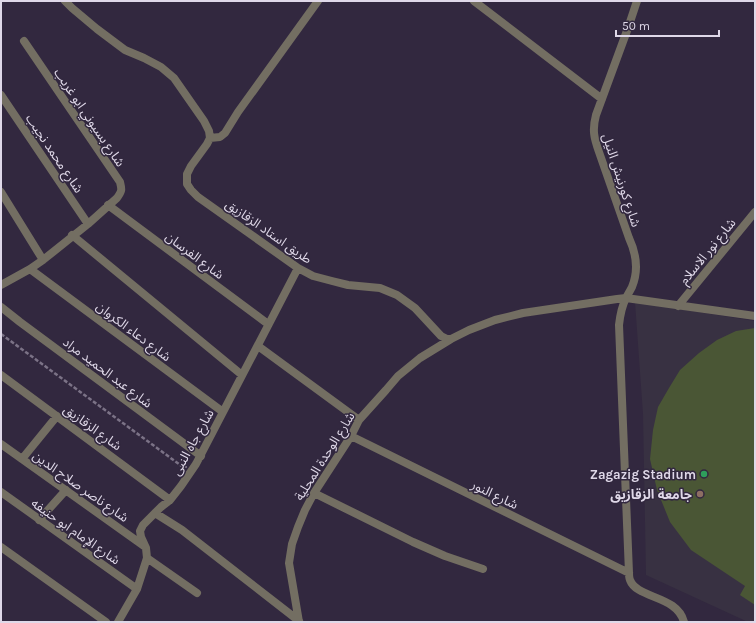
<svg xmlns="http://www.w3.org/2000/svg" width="756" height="623" font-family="Karla,'Noto Sans Arabic',sans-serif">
  <rect width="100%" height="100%" fill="#32283f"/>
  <path fill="#383142" d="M635,302L755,321V622H748L646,575L643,414Z"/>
  <path fill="#4a5635" d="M755,328V605L740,595L745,586L691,550L670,522L657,490L650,459L653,430L658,407L669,388L680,370L699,353L717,340L736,331Z"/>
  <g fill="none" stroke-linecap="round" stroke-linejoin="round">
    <path stroke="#7b7286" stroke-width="2.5" stroke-dasharray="4 2" stroke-linecap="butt" d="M1,334L183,467"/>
    <path stroke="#736e62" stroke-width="8" d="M65,1L72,8L97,29L125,50L144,58L161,67L174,78L204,121L209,131L210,138L207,144L191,166L187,174V184L191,190L198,197L298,268L313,276L332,281L348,285L380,288L397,295L415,308L441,336L447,339H451L469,330L495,320L523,313L617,299L626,298L755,316
      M474,1L602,99
      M637,1L628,28L596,115C592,130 594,138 599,152L629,238C636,253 639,270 632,287C630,291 628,294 626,298C622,306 620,316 619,325L629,573C629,575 629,578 630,580C637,599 677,595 684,622
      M1,95L88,224
      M210,138L220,137L225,133L238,112L318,1
      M1,192L43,260
      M108,205L268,324
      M72,235L242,375
      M30,269L223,412
      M1,285L30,269L43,260L88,224L117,198C122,191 122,190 120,182L24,41
      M678,306L755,212
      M1,307L20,322L201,456
      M258,346L359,420
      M1,375L170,500
      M351,436L629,573
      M1,444L144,546
      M22,459L57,416
      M1,492L137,589
      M314,493L413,542L445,556L483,569
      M155,513L182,530L299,621
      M39,520L66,490
      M1,547L106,622
      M147,558L197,593
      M118,622L137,589L147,558L146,548L141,537L140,531L143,525L161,507L170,500L181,486L196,464L298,268
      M299,622L289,563L292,544L298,527L305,510L314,493L351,436L359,420L386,390L398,376L420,358L451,339"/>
  </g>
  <circle fill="#2e9e5b" stroke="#32283f" stroke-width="1.5" cx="704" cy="474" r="4"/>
  <circle fill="#8d6e63" stroke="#32283f" stroke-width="1.5" cx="700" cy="494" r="4"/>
  <g text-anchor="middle" stroke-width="3" stroke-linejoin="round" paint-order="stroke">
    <g font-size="13" fill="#dfd8e8" stroke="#32283f">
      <text transform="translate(90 117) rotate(56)" y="5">شارع بسيوني ابو غريب</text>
      <text transform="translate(55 153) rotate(56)" y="5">شارع محمد نجيب</text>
      <text transform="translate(622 180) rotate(72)" y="5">شارع كورنيش النيل</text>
      <text transform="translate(269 231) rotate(35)" y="5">طريق استاد الزقازيق</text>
      <text transform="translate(707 251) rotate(-51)" y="5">شارع نور الاسلام</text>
      <text transform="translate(195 255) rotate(37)" y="5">شارع الفرسان</text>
      <text transform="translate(134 331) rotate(37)" y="5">شارع دعاء الكروان</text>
      <text transform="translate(108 372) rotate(37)" y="5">شارع عبد الحميد مراد</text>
      <text transform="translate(93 427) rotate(36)" y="5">شارع الزقازيق</text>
      <text transform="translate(192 442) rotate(-61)" y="5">شارع جاه النبى</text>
      <text transform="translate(324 456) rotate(-58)" y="5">شارع الوحدة المحلية</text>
      <text transform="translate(81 486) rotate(35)" y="5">شارع ناصر صلاح الدين</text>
      <text transform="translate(495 494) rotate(26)" y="5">شارع النور</text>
      <text transform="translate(76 531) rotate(35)" y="5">شارع الإمام ابو حنيفه</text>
    </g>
    <g font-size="13" font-weight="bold" fill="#dfd8e8" stroke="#32283f" text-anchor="end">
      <text x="696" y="479">Zagazig Stadium</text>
      <text x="692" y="499">جامعة الزقازيق</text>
    </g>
  </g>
  <rect width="756" height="623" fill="none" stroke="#dfd8e8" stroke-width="4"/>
  <path d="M616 30v6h103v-6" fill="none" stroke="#dfd8e8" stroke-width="2"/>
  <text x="622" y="30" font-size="12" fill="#dfd8e8" stroke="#32283f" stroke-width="3" paint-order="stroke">50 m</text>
</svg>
